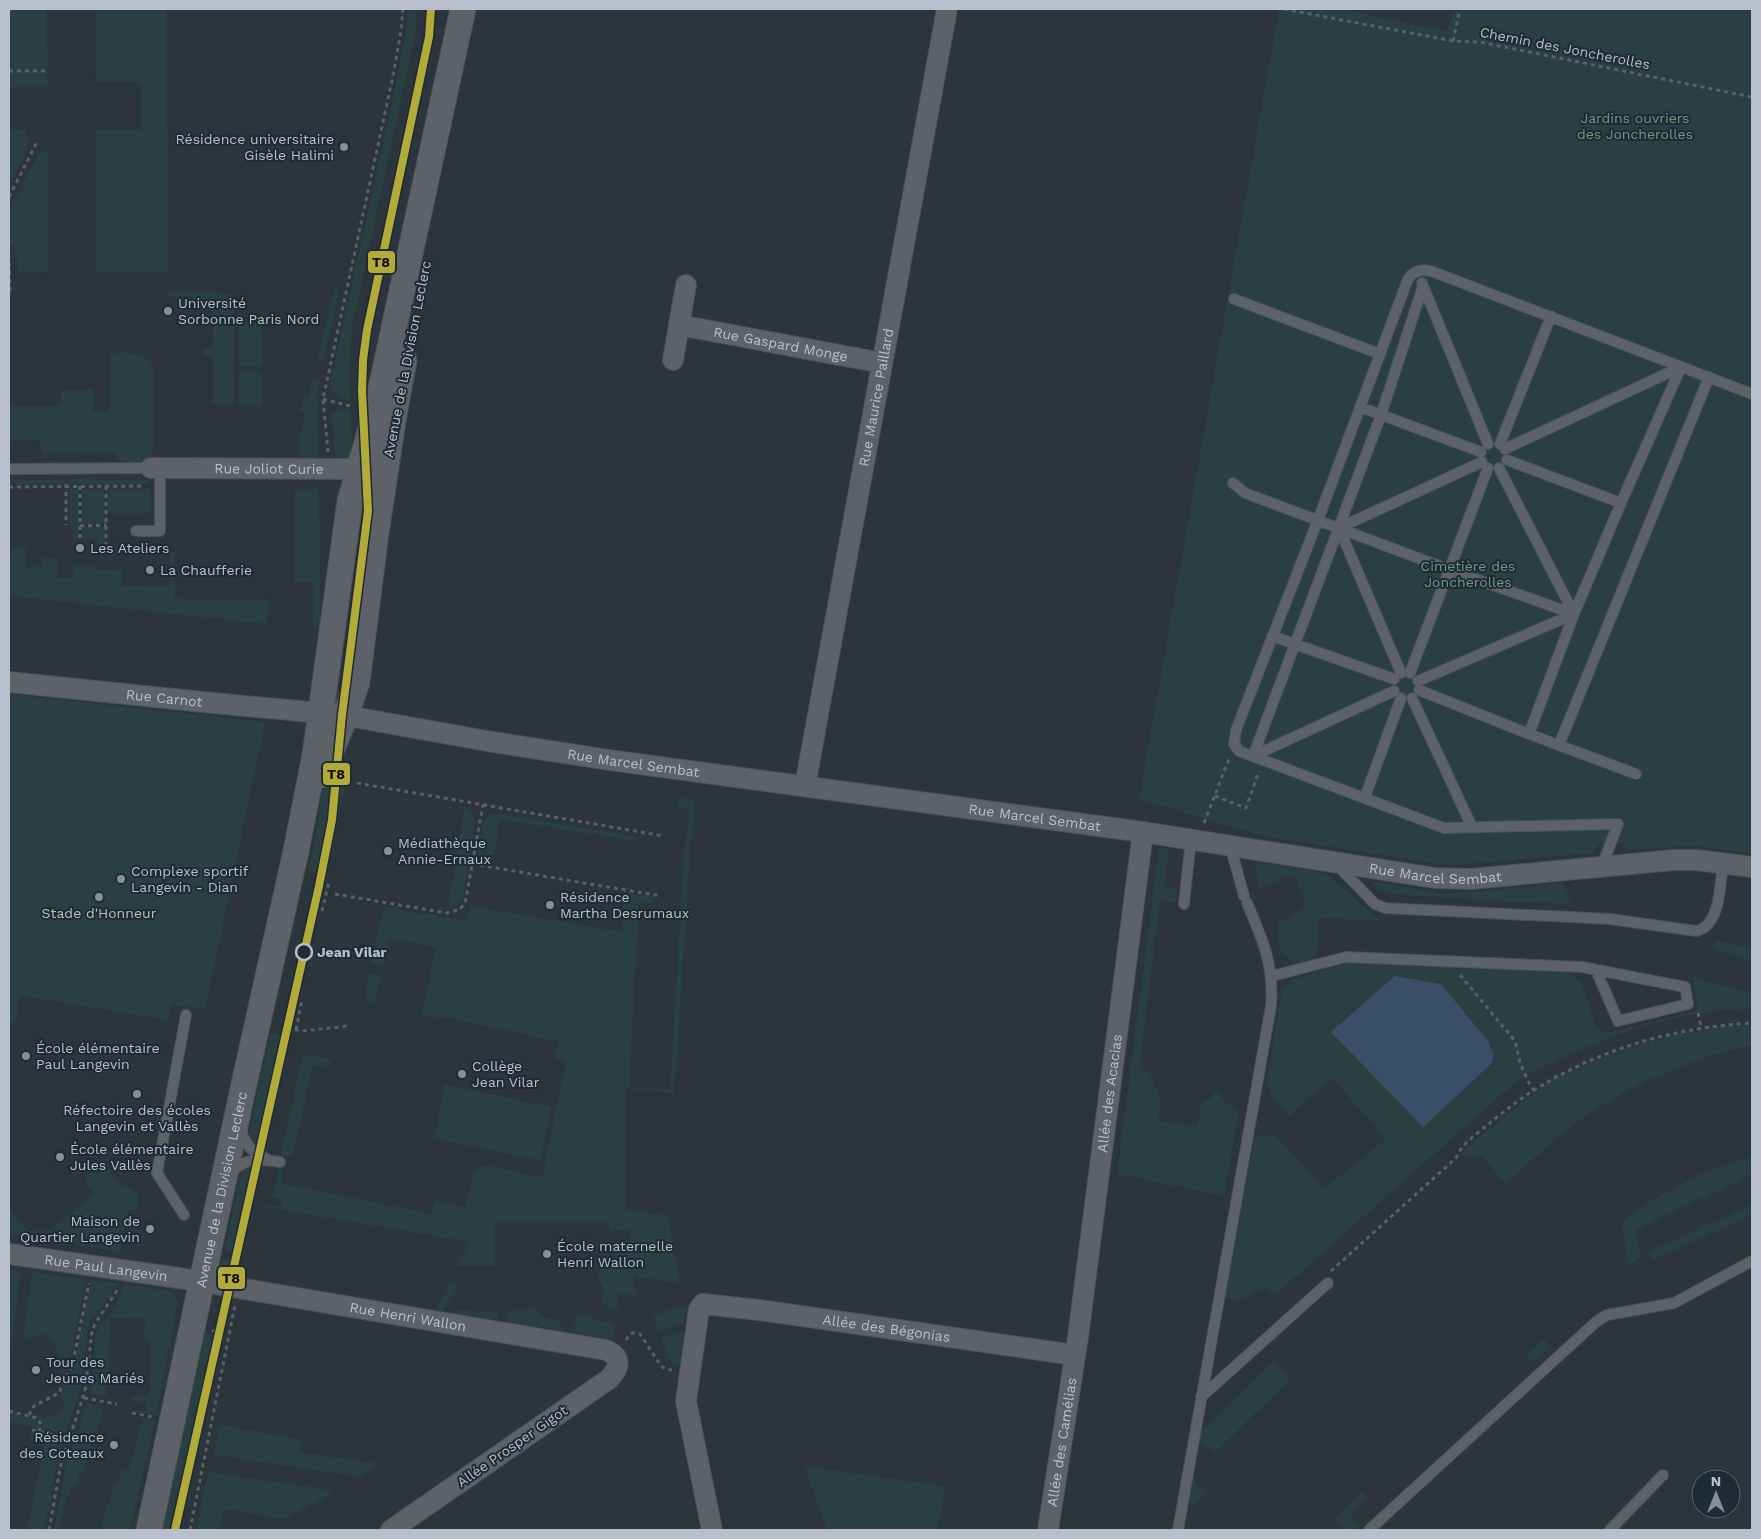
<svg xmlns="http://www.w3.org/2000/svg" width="1761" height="1539" font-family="'Work Sans',sans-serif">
  <rect width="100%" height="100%" fill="#2c343c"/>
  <path fill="#293f42" d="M9,9H47L48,87H9Z
    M95,9H167L168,272H96V130H141V82H96Z
    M407,9H417L415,35L353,323L349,362V400L340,399L337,393L333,392V387L330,384L395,89L406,30Z
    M1279,9H1340L1448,31L1453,9H1752V853L1692,846L1625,850V844L1621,842H1601L1593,853L1456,865L1432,863L1262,836L1139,799Z
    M9,130H27L28,150L9,187Z
    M48,150V272L19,273L14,245H9V210L40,152Z
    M334,287L340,288L323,363L317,361Z
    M168,292L234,293V405H213V357H205L204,349H213L212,301H192L191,296H168Z
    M239,322H261L262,366H239Z
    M110,353C126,353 149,350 153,370L154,446C150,467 134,462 117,461L116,453H42L40,440L9,441V406H60L61,390L93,389V411H109Z
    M239,372H262V405H239Z
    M312,379L320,380L315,398L318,399L317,413L318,462L300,461L299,443L305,414L300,412L304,396L309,397Z
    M340,408L350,410L353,456L335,462L332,415Z
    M69,479L149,480V484H69Z
    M9,480H64V484H9Z
    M70,489H79L80,539H73V526L70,525Z
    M82,489H104V523L82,524Z
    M107,489H151V513H107Z
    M295,489H319L321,630L313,628V582H294Z
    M82,527H105V544H98L97,539H82Z
    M12,548H26V567H42V558H57V578H73V565H96L97,570L122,569V586L170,585L169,552H175V599L269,600L267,624L9,596V557L12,556Z
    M9,694L265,722L205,1010L171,1004L168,1020L21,996L15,1021L9,1026Z
    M332,763L349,767L326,876L309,871L319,818L321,794Z
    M678,798L694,800L674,1093L625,1088V1166L627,1209L668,1216L680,1284L634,1276L636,1296L619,1294L617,1310C610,1308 604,1307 601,1301L604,1291C603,1286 600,1283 599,1279C596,1267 606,1256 617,1254L616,1242L630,1240L629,1230L609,1231V1223H495V1266H457L470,1242L264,1207L265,1204L281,1206L282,1199L273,1197L279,1169H284L281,1183L431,1214L434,1201L466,1207L474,1171L483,1165L542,1177L566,1062L555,1058L558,1042L444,1017L443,1019L422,1014L436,948L389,938L383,966L371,964L384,907L467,921L470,906L623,932V892L653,897V903H639L629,1087L670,1090L685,841L690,809L677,806Z
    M464,807L471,810L475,821L463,898L456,906L448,908Z
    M493,813L636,837V841L500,819L493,860L478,858C480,844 479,818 493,813Z
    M1159,848H1169L1164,887L1177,889L1176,902L1160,900L1139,1071L1150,1072L1154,1084L1161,1098L1158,1121L1198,1126L1201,1104L1210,1099L1217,1089L1223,1100L1239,1111L1224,1196L1117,1174Z
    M1265,862L1327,874L1381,921L1318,918L1317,959L1298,965C1278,954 1277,944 1278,923L1306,906L1294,874L1260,889L1255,867Z
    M1372,881L1449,894L1563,883L1573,904L1496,901L1391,894L1373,886Z
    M1716,940L1752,948V962L1713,948Z
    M1353,961L1562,970L1580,981L1587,996L1595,1026L1607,1033L1698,1010L1693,978L1752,992V1009C1685,1009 1614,1033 1554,1062C1544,1067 1532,1071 1523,1077C1512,1085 1501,1095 1491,1104L1275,1295L1262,1288L1238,1300L1223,1297L1255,1137L1274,1134L1325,1188L1386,1139L1332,1078L1289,1116L1269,1092L1267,1081L1282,990L1293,979Z
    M369,973L381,975L375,1004L366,1002L365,990Z
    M1752,1025V1045C1691,1058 1614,1091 1566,1131C1545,1148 1525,1166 1506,1185L1483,1157L1461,1156L1464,1149L1553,1078L1601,1057L1671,1035L1724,1026Z
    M271,1033L289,1036L264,1151C255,1146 250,1142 249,1132Z
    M303,1054L333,1060L327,1068L313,1065L292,1158L281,1155Z
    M445,1084L551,1107L540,1161L434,1138Z
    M1752,1157V1174L1635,1231L1641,1257L1629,1264L1621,1224C1635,1206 1695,1176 1718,1167C1729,1163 1741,1160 1752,1157Z
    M103,1163L118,1182L129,1187L138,1195L139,1202L136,1211L128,1210L120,1252L9,1235V1210L30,1231H48L94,1194L83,1179Z
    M253,1166L260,1167L241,1254L224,1250L242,1171Z
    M1752,1204V1215L1653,1260L1649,1252Z
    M222,1259L238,1263L234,1283L218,1275Z
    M9,1269L21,1271L11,1346L9,1347Z
    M32,1272L86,1280L69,1364L63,1377L61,1374L63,1369L57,1364L60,1357L56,1350L55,1341L49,1340L48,1336L44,1334L41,1336L34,1335L30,1339L23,1340Z
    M92,1280L118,1283L104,1305L89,1322L81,1388L65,1434L42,1429L43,1422L34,1414L35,1413L43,1417L55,1416L64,1405L63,1399L59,1396L74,1362Z
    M124,1284L171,1291L178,1301L156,1415L132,1411L146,1410V1401H133V1396H149L150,1342L144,1341L145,1319L110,1318L107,1395L91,1394L95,1334L115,1307Z
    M449,1284H455L456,1293L452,1295L443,1311L436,1310Z
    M682,1307H686L684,1323L658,1331L652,1315Z
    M532,1308H536L542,1316L559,1320L561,1324V1331L506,1322L509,1311H526Z
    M455,1309L480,1312L496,1311L499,1314V1320L453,1313Z
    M583,1314L589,1315L598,1321L615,1324L613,1339L569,1332L576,1317Z
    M684,1331L681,1366H673L660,1337Z
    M205,1333L222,1337L179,1530H162Z
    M1548,1336V1349L1532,1363L1526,1355Z
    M1274,1361L1290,1379L1216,1452L1198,1443L1199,1433Z
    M87,1403L103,1409L83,1474L80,1473L76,1487L71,1486L58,1530L54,1529L65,1469Z
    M9,1412L34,1418L40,1425L39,1429L9,1422Z
    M131,1416L155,1420L130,1530H100L114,1484H118L122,1470L128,1471L143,1420Z
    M220,1425L301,1439L300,1452L380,1464L360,1477L214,1455Z
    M31,1432L64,1439L55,1470L51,1504L43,1530H27L45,1443L30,1440Z
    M804,1466L945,1486L938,1530H827Z
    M208,1472L331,1490L333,1494L284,1519L224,1509L218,1530H197Z
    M1191,1477L1206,1493L1193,1507L1188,1502Z
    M1362,1492L1368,1498L1350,1515L1360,1526L1355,1530H1346L1335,1518Z"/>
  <path fill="#3a4e67" d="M1395,976L1441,984L1488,1041L1494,1055L1492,1063L1423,1127L1331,1032Z"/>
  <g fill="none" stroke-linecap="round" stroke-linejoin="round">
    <g stroke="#4a5056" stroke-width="12">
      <path id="service" d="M1422,283L1488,444
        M1234,299L1380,354
        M1360,407L1481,452
        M1500,444L1551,316
        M1505,449L1681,367
        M1507,460L1621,503L1681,367
        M1499,468L1574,614
        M9,469L151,468
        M1233,483L1245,493L1450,570L1574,614L1418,681
        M136,531H160V468
        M1272,636L1394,679
        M1401,673L1339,528L1482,462
        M1410,673L1488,468
        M1419,690L1529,734L1636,774
        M1412,698L1472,827
        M1529,734L1574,614L1621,503
        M1559,745L1709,377
        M1253,756L1381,415L1423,286
        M1253,756L1394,691
        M1365,797L1401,698
        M1230,845L1244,896
        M1337,865L1375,904L1385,908L1610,919L1696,931C1721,926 1720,883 1723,863
        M1602,866L1618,824L1444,828L1239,751L1234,744L1236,730L1318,520L1408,279C1413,271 1421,269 1431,271L1752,394
        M1184,904L1191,839
        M1272,976L1346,957L1582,967L1685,987L1688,1004L1618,1021L1596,970
        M241,1128C243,1143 253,1153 267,1159
        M231,1174C242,1157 262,1159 280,1162
        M184,1215L157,1173L186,1015
        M1201,1397L1328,1283
        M1178,1530L1271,1006C1274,964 1263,941 1247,903
        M1369,1530L1597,1321L1607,1315L1674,1303L1752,1261
        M1610,1530L1663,1475"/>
    </g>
    <g stroke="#4a5056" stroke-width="22">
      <g id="minor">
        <path id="s1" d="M686,285L679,325L882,363"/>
        <path d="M673,360L679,325"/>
        <path id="s2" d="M151,468L358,469L372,471"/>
        <path id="s3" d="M9,682L213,703L342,715L487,741L609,760L1143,832L1435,878L1471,879L1674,860H1696L1752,867"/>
        <path id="s4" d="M805,786L947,9"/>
        <path id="s5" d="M9,1254L179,1278L606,1350C622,1357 620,1368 609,1379L391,1530"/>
        <path id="s6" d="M712,1530L686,1401L699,1309L703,1304L759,1310L1075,1355"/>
        <path id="s7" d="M1048,1530L1078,1337L1143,832"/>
      </g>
    </g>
    <g stroke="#4a5056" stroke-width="27">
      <g id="tertiary">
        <path d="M321,775L346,715L357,682L376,533L394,415L404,361"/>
        <path id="s8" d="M149,1530L244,1084L296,851L315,755L350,501L376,411L463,9"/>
      </g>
    </g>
    <path stroke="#5a6166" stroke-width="3" stroke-dasharray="4 4" stroke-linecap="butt" d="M1284,9L1453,41L1480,42L1752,97
      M1453,41L1460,9
      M9,71H47
      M9,197L38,140
      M9,255L10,292
      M323,399L354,407
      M328,452L323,399L393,76L401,31L403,9
      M66,484V525
      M80,486V539
      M106,486V544
      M9,487L144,486
      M80,526L106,525
      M357,783L664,836
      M1215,796L1246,808L1259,771
      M1204,823L1229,759
      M472,864L661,896
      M335,894L447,913L458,910L465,904L483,805
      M322,911L329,882
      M1460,975L1515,1041L1520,1063L1528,1081L1534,1091
      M1698,1013L1701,1027
      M287,1028L303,1031L347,1026
      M296,1030L302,999
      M1331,1271L1456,1158C1462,1143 1478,1133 1490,1123C1563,1060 1658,1028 1752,1023
      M212,1331L230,1333
      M626,1340L629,1335L633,1333L640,1334L661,1366L665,1369L672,1370
      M84,1398L117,1404
      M9,1411L37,1418L41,1424L39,1431
      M132,1413L153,1417
      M29,1415L34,1406L59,1393L73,1362L89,1283
      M32,1430L69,1437
      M49,1530L61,1464L85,1391L92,1331C97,1318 111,1301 119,1287
      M190,1530L235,1305"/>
    <use href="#service" stroke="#5d6269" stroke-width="10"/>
    <use href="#minor" stroke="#5d6269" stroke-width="20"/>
    <use href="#tertiary" stroke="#5d6269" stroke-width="25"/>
    <g stroke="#1f2a37" stroke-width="11">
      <path id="tram-1" d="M175,1530L319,886L332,820L342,715L368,511L362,391L363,360L367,330L429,37L431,9"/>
    </g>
    <use href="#tram-1" stroke="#b2ab37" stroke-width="8"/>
  </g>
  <g fill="#868f9a" stroke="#1f2a37" stroke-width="2">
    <circle cx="344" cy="147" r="5"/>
    <circle cx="168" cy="311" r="5"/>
    <circle cx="80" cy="548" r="5"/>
    <circle cx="150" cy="570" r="5"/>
    <circle cx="388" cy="851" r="5"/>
    <circle cx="121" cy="879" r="5"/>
    <circle cx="99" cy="897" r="5"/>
    <circle cx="550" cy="905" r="5"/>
    <circle cx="26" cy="1056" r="5"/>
    <circle cx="462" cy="1074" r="5"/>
    <circle cx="137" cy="1094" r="5"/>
    <circle cx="60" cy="1157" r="5"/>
    <circle cx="150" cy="1229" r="5"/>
    <circle cx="547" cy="1254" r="5"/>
    <circle cx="36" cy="1370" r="5"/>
    <circle cx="114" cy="1445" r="5"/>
  </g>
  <circle fill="#1f2a37" stroke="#b7c0cc" stroke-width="2.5" cx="304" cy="952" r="8"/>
  <g text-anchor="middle" stroke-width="4" stroke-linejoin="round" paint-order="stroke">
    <g font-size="14" fill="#b7c0cc" stroke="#1f2a37">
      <text transform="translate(1565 48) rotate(11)" y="5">Chemin des Joncherolles</text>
      <text dy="5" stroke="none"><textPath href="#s1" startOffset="144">Rue Gaspard Monge</textPath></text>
      <text transform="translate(407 359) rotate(-79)" y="5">Avenue de la Division Leclerc</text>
      <text dy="5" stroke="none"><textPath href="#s4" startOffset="395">Rue Maurice Paillard</textPath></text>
      <text dy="5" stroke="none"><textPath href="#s2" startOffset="118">Rue Joliot Curie</textPath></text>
      <text dy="5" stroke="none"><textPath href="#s3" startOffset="156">Rue Carnot</textPath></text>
      <text dy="5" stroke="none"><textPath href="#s3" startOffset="630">Rue Marcel Sembat</textPath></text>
      <text dy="5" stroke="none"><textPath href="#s3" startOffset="1035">Rue Marcel Sembat</textPath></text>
      <text dy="5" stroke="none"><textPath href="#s3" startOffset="1440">Rue Marcel Sembat</textPath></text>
      <text dy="5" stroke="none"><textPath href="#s7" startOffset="441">Allée des Acacias</textPath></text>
      <text dy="5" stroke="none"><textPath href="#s8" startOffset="348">Avenue de la Division Leclerc</textPath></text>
      <text dy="5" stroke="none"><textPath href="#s5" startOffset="98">Rue Paul Langevin</textPath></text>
      <text dy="5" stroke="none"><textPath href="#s5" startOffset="404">Rue Henri Wallon</textPath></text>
      <text dy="5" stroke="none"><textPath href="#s6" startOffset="416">Allée des Bégonias</textPath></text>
      <text dy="5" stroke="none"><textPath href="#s7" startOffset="89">Allée des Camélias</textPath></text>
      <text transform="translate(512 1446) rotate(-35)" y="5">Allée Prosper Gigot</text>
    </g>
    <g font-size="14" fill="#6e9d77" stroke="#1f2a37">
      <text x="1635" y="123">Jardins ouvriers<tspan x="1635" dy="16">des Joncherolles</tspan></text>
      <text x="1468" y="571">Cimetière des<tspan x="1468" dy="16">Joncherolles</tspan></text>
    </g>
    <g font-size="14" fill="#b7c0cc" stroke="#1f2a37" text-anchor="start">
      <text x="334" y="144" text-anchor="end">Résidence universitaire<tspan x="334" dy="16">Gisèle Halimi</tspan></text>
      <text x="178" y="308">Université<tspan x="178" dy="16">Sorbonne Paris Nord</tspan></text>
      <text x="90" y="553">Les Ateliers</text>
      <text x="160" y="575">La Chaufferie</text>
      <text x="398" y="848">Médiathèque<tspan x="398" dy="16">Annie-Ernaux</tspan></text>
      <text x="131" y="876">Complexe sportif<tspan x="131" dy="16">Langevin - Dian</tspan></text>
      <text x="560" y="902">Résidence<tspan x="560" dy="16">Martha Desrumaux</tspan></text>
      <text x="99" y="918" text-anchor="middle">Stade d'Honneur</text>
      <text x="36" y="1053">École élémentaire<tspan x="36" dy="16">Paul Langevin</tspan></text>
      <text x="472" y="1071">Collège<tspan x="472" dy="16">Jean Vilar</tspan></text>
      <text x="137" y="1115" text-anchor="middle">Réfectoire des écoles<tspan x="137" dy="16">Langevin et Vallès</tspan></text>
      <text x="70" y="1154">École élémentaire<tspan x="70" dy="16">Jules Vallès</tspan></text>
      <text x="140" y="1226" text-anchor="end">Maison de<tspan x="140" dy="16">Quartier Langevin</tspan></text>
      <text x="557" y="1251">École maternelle<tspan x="557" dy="16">Henri Wallon</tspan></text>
      <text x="46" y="1367">Tour des<tspan x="46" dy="16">Jeunes Mariés</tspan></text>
      <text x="104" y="1442" text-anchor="end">Résidence<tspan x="104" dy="16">des Coteaux</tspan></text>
    </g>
    <g font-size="14" font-weight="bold" fill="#b7c0cc" stroke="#1f2a37" text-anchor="start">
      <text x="317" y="957">Jean Vilar</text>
    </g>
  </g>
  <g stroke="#1f2a37" stroke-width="2">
    <rect x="367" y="250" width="29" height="24" rx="5" fill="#b2ab37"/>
    <rect x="322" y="762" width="29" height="24" rx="5" fill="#b2ab37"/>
    <rect x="217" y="1266" width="29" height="24" rx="5" fill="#b2ab37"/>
  </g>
  <g font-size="14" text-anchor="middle" font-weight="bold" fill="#111">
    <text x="381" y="267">T8</text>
    <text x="336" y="779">T8</text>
    <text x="231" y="1283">T8</text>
  </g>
  <rect width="1761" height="1539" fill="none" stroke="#b7c0cc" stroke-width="20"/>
  <g transform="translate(1716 1494)"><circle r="24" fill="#1f2a37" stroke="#5c6673"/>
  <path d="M0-4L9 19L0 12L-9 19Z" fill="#868f9a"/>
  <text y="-8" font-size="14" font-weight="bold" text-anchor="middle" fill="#b7c0cc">N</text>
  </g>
</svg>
